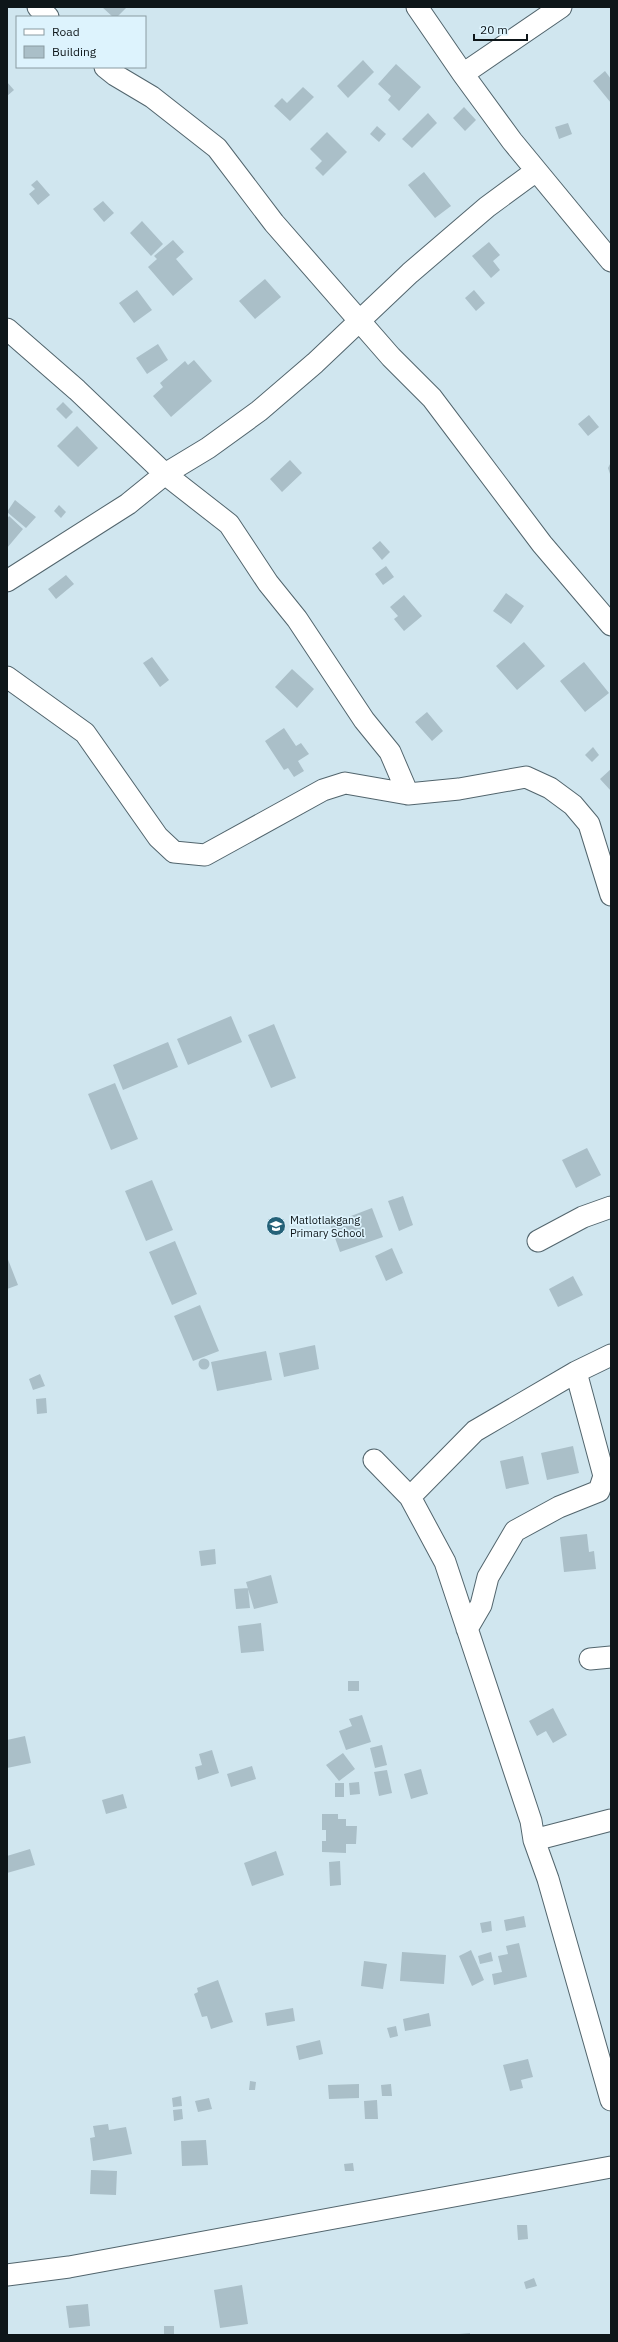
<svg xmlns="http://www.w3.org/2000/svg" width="618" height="2342" font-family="'IBM Plex Sans',sans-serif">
  <rect width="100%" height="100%" fill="#d0e6ef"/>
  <path fill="#aabfc8" d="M102,7H127L117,17H113Z
    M363,60L374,72L348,98L337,86Z
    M396,64L421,87L399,111L388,100L391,96L378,84Z
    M605,71L611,79V103L593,81Z
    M7,82L14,90L7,96Z
    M303,87L314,97L290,121L274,106L282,98L287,103Z
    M464,107L476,120L465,131L453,118Z
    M428,113L437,123L412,148L402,139Z
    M568,123L572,134L559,139L555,127Z
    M377,126L386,134L379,142L370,134Z
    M327,132L347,152L323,176L315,168L322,161L310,149Z
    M424,172L451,206L435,218L408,185Z
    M37,180L50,195L38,205L29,194L35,189L31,185Z
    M103,201L114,213L104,222L93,209Z
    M142,221L163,244L151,256L130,233Z
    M173,240L184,252L176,259L193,279L173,296L148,267L157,259L154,256Z
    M489,242L500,255L493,261L500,270L491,278L472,256Z
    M265,279L281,297L255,319L239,301Z
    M137,290L152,310L134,323L119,303Z
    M474,290L485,303L476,311L465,298Z
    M158,344L168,360L147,374L136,358Z
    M194,360L212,381L171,417L153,396L163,387L160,383L185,361L188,365Z
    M63,402L73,412L66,419L56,409Z
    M589,415L599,427L588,436L578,424Z
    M77,426L98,448L78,467L57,446Z
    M290,460L302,473L282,492L270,479Z
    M611,462V477L608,468Z
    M15,500L36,517L26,528L7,512Z
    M59,505L66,512L61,518L54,511Z
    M9,516L23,529L7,548V519Z
    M380,541L390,552L382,560L372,548Z
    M386,566L394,577L383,585L375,574Z
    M66,575L74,584L56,599L48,589Z
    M506,593L524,606L511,624L493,611Z
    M404,595L422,616L404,631L394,619L398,616L390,607Z
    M524,642L545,666L517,690L496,666Z
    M152,657L169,680L160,687L143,663Z
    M584,662L609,693L585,712L560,681Z
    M292,669L314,689L297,708L275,687Z
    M427,712L443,731L432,741L415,722Z
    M284,728L296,746L301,743L309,754L298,761L304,771L294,777L288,768L284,770L265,741Z
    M593,747L599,755L592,762L585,755Z
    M611,769V791L600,779Z
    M231,1016L242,1042L188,1065L177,1039Z
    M274,1024L296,1078L271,1088L248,1035Z
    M168,1042L178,1067L123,1090L113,1065Z
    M115,1083L138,1139L111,1150L88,1094Z
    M587,1148L601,1175L576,1188L562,1160Z
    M152,1180L173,1230L146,1241L125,1191Z
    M403,1196L413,1225L399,1231L388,1201Z
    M372,1208L383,1237L340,1252L330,1224Z
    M175,1241L197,1294L172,1305L149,1252Z
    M392,1248L403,1273L386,1281L375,1256Z
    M7,1257L18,1285L7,1289Z
    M573,1276L583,1295L558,1307L549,1289Z
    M200,1305L219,1351L193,1361L174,1316Z
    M315,1345L319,1369L284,1377L279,1353Z
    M266,1351L272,1380L217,1391L211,1362Z
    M198.5 1364a5.5 5.5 0 1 1 11 0a5.5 5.5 0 1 1-11 0Z
    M40,1374L45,1386L33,1390L29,1379Z
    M46,1398L47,1413L37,1414L36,1399Z
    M573,1446L579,1473L547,1480L541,1453Z
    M523,1456L529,1484L506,1489L500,1461Z
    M587,1534L589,1552L594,1551L596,1569L564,1572L560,1537Z
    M215,1549L216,1564L201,1566L199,1551Z
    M271,1575L278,1603L254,1609L246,1582Z
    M248,1588L250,1608L236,1609L234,1589Z
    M261,1623L264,1651L241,1653L238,1626Z
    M348,1681H359V1691H348Z
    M553,1708L567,1735L553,1743L546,1731L537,1736L529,1721Z
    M362,1715L371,1742L346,1750L339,1731L352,1726L349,1719Z
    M25,1736L31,1763L7,1768V1740Z
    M382,1745L387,1765L375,1768L370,1748Z
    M212,1750L219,1773L198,1780L195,1767L202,1765L199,1754Z
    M343,1753L355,1769L339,1781L326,1765Z
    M252,1766L256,1779L231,1787L227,1774Z
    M421,1769L428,1794L411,1799L404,1774Z
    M387,1770L392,1793L379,1796L374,1772Z
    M359,1782L360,1794L350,1795L349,1783Z
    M335,1783H344V1797H335Z
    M123,1794L127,1808L106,1814L102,1800Z
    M322,1814H338V1819H346V1826H357L356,1844H346V1853L322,1852V1841H326V1830H322Z
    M30,1849L35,1865L7,1873V1856Z
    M276,1851L284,1875L252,1886L244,1863Z
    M340,1861L341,1885L330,1886L329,1862Z
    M524,1916L526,1927L506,1931L504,1920Z
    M491,1921L492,1931L482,1933L480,1923Z
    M519,1943L527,1977L494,1985L492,1974L502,1972L498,1956L508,1954L506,1946Z
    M471,1950L484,1980L472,1986L459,1956Z
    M402,1952L446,1955L444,1984L400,1981Z
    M491,1952L493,1961L480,1964L478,1956Z
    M364,1961L387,1964L383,1989L361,1986Z
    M218,1980L233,2022L211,2029L207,2016L202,2017L194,1994L198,1992L197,1988Z
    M293,2008L295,2021L267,2026L265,2013Z
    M429,2013L431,2026L405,2031L403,2019Z
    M396,2026L398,2036L390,2038L387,2028Z
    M320,2040L323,2054L299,2060L296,2046Z
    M528,2059L533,2077L521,2080L523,2088L510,2091L503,2065Z
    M250,2081L256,2082L255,2090H249Z
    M359,2084V2098L329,2099L328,2085Z
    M391,2084L392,2096H382L381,2085Z
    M181,2096L182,2106L173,2107L172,2098Z
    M209,2098L212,2109L198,2112L195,2101Z
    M377,2100L378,2119H365L364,2101Z
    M182,2109L183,2119L174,2121L173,2110Z
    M108,2124L109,2130L126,2127L132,2154L93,2161L90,2138L95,2137L93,2126Z
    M206,2140L208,2165L182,2166L181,2141Z
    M353,2163L354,2171H345L344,2164Z
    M91,2170L117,2171L116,2195L90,2194Z
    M517,2225H527L528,2239L518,2240Z
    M534,2278L537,2286L526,2289L524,2282Z
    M242,2285L248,2324L220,2328L214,2290Z
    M88,2304L90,2326L69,2328L66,2306Z
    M164,2326H174V2335H164Z
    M470,2333V2335H459V2334Z"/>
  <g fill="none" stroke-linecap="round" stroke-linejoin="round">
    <g stroke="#52656d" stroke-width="23">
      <path id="street" d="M38,7L48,17
        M417,7L463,74L512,141L611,261
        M105,67L115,75L152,97L217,148L274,223L391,357L432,398L542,544L611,625
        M463,74L561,7
        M7,329L77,390L165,474L229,524L268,583L297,619L364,720L390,752L408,794
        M7,581L128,504L165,474L208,448L259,411L315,363L410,273L487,207L536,171
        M7,677L85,733L158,837L174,852L205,855L323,790L345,783L408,794L459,789L526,777L550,788L573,805L589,824L611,895
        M538,1241L583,1217L611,1207
        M374,1460L410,1497L445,1562L531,1821L534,1840L548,1879L611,2100
        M410,1497L475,1431L576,1372L611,1355
        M467,1629L481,1605L488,1577L515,1531L559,1507L599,1491L604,1476L576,1372
        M590,1659L611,1657
        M534,1840L611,1820
        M7,2275L69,2267L611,2167"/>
    </g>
    <use href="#street" stroke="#fff" stroke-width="21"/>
  </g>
  <defs>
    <g id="school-disc" transform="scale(1)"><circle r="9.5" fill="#246178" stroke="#ddf3fd"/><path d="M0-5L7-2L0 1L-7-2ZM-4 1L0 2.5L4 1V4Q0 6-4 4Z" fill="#fff"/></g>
  </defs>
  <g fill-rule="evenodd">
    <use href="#school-disc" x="276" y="1226"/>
  </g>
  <g text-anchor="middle" stroke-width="3.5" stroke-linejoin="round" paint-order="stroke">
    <g font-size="11" fill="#0e1619" stroke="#ddf3fd" text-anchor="start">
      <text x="290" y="1224">Matlotlakgang<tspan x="290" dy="13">Primary School</tspan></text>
    </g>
  </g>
  <rect width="618" height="2342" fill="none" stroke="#0e1619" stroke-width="16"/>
  <rect x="16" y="16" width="130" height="52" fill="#ddf3fd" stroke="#8a9ba2"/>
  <rect x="24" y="29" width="20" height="6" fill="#ffffff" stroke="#8a9ba2"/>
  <text x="52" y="36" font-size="12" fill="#0e1619">Road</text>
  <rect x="24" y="46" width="20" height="12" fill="#aabfc8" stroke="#8a9ba2"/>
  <text x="52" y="56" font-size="12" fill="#0e1619">Building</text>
  <path d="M474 34v6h53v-6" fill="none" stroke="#0e1619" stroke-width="2"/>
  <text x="480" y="34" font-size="12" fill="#0e1619" stroke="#ddf3fd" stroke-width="3" paint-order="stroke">20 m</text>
</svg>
